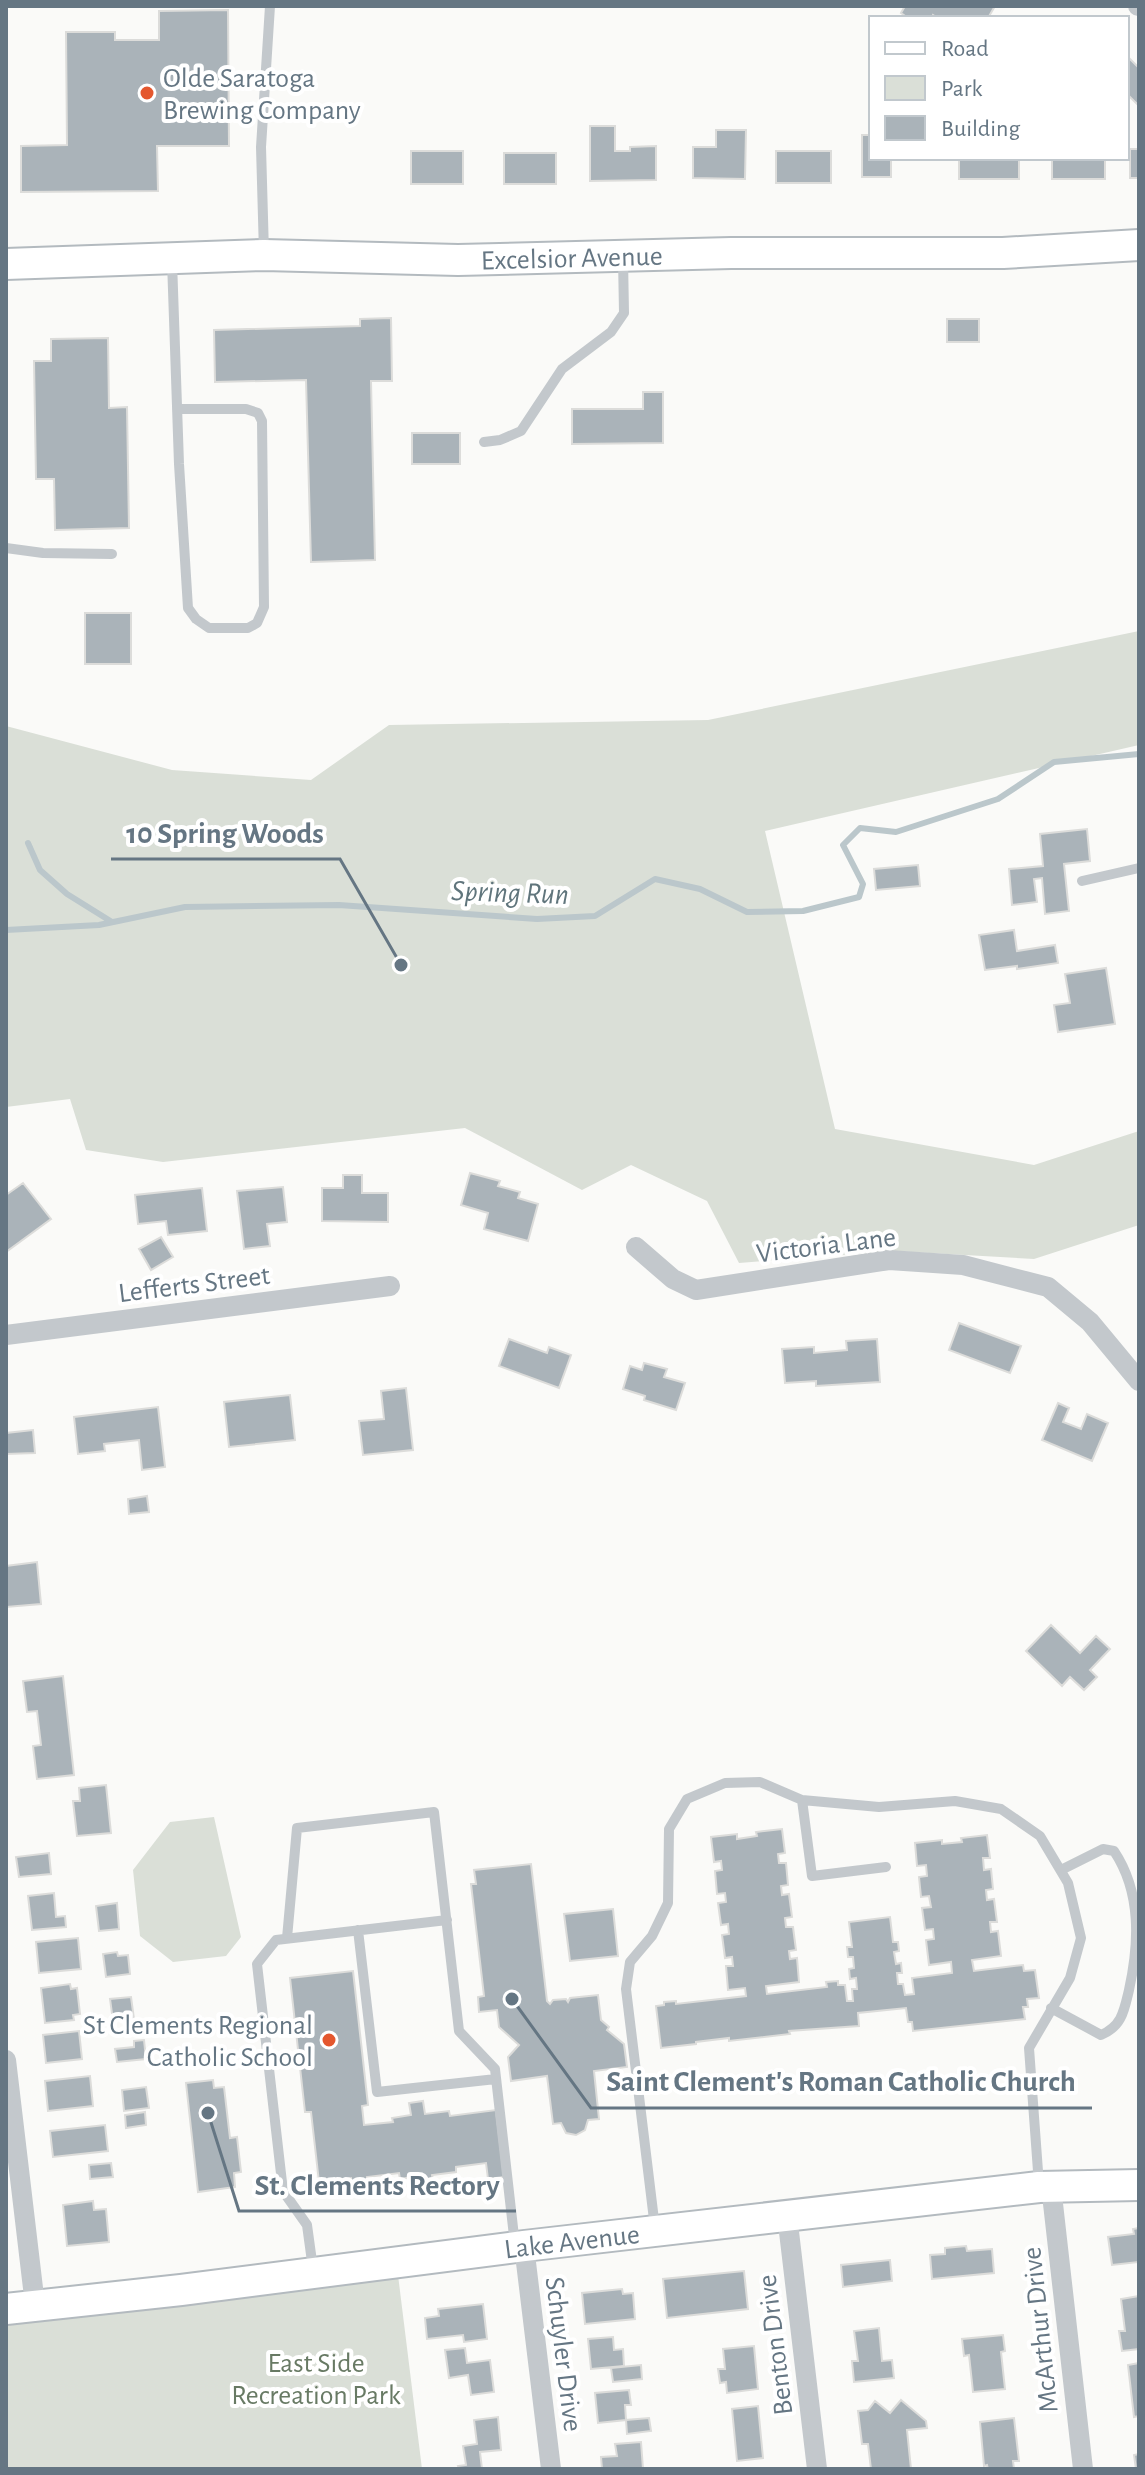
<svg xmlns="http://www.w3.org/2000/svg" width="1145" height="2475" font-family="'Alegreya Sans',sans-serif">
  <rect width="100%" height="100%" fill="#fafaf8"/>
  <path fill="#dadfd7" d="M1139,631V745L765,831L835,1129L1034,1165L1139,1131V1225L1034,1259L894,1251L739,1263L707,1201L631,1165L582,1190L465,1128L163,1162L86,1150L70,1099L6,1107V726L172,770L311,780L389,725L708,720Z
    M214,1817L241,1937L226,1956L173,1962L140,1936L133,1870L170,1822Z
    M398,2275L422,2469H6V2325Z"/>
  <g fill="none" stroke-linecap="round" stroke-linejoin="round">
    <path stroke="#bbc7cb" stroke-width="6" d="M28,843L40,870L67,894L112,922
      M6,930L99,925L185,907L339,905L537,919L595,916L655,879L700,889L747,912L803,911L859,897L863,884L843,845L860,828L896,832L998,799L1054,762L1139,754"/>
  </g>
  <path fill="#aab3b9" stroke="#dcdcda" stroke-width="2" d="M905,6H995L988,18H938L933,15L932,18H908L901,13Z
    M228,10L229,146H157L158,191L21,192V146L67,145L66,32H115V40H159V11Z
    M1127,56L1139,68L1138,105L1127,94Z
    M590,126H615V151H630V147L656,146V180L590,181Z
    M716,130H746L745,179L693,178V147H716Z
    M862,135H871V158H891V177H862Z
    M1130,149H1139V178H1130Z
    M411,151H463V184H411Z
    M776,151H831V183H776Z
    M504,153H556V184H504Z
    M959,158H1019V179H959Z
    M1052,158H1105V179H1052Z
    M391,318L392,381H371L375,560L311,562L306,380L215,382L214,330L360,326V319Z
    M947,319H979V342H947Z
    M108,338L109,408L127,407L129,528L55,530L54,479H36L34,361H51V339Z
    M643,392H663V443L572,444V409H643Z
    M412,433H460V464H412Z
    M85,613H131V664H85Z
    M1087,829L1090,861L1064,864L1069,911L1045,914L1042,878L1034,879L1037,902L1012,905L1009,869L1043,866L1040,834Z
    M918,865L920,886L876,890L874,869Z
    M1014,930L1017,951L1055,945L1058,963L1017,969V966L985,970L979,935Z
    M1106,968L1115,1024L1058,1032L1054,1005L1070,1003L1065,974Z
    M470,1173L500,1181L498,1186L520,1192L518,1198L538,1204L528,1241L484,1229L488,1213L461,1205Z
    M343,1175H362V1193H388V1222L322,1221V1188H343Z
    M23,1183L51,1219L6,1252V1195Z
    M283,1187L287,1222L267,1224L270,1246L244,1249L237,1191Z
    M202,1188L207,1231L168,1235L166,1221L138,1224L135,1195Z
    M161,1237L173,1257L151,1270L139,1249Z
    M959,1323L1021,1346L1010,1373L949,1350Z
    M509,1339L547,1353L549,1347L571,1355L559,1388L499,1366Z
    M877,1339L880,1382L816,1386V1381L785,1383L782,1349L814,1347V1353L847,1350L846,1341Z
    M644,1363L667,1369L664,1377L685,1383L676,1410L644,1400L645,1396L623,1389L630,1366L642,1370Z
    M406,1388L413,1450L363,1455L359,1421L384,1419L381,1391Z
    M290,1395L295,1440L229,1447L224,1402Z
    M1058,1403L1069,1408L1063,1422L1081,1429L1087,1414L1108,1423L1092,1461L1042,1440Z
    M158,1407L165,1467L142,1470L139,1440L104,1444L105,1451L78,1454L74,1417Z
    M33,1430L35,1453L6,1454V1433Z
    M147,1496L149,1512L129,1514L128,1499Z
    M37,1562L41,1604L6,1607V1566Z
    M1051,1625L1080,1653L1096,1636L1110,1649L1090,1670L1097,1677L1084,1690L1070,1677L1062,1686L1026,1651Z
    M63,1676L74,1775L37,1779L33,1746L41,1745L37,1711L27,1712L23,1681Z
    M106,1785L111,1833L77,1836L73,1801H80L79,1788Z
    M782,1829L785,1853L778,1854L779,1863H786L788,1885L781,1886L782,1895L789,1894L792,1917L785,1918L786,1927H793L796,1950L789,1951L790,1959L797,1958L799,1982L766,1986L767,1994L827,1987L826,1982L838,1981V1985H845L847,2001H853L852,1989H857L856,1978L850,1979L849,1969L854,1968L853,1957H848L847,1947H852L849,1922L890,1917L893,1942H898L899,1951L894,1952L896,1964L901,1963L902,1973H897L898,1984H903L905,1995L914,1994L912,1978L952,1973L951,1962L929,1965L926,1940L934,1939L933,1929L925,1930L922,1908L931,1907L929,1896L921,1897L919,1877L927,1876L926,1865L917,1866L915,1843L942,1840V1844L962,1842L961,1838L987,1835L990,1858H983L984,1870L991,1869L993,1889L986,1890L987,1900L994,1899L997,1922H990L991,1932L998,1931L1001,1956L972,1960L974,1971L1023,1965L1024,1971L1035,1970L1039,1998L1027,1999L1028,2007H1023L1025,2019L913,2031L912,2022H908L906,2008L858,2013L859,2026L789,2031L790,2034L729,2041V2038L696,2042V2044L661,2048L656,2006L664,2005V2002L676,2001V2004L746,1996L745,1988L728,1990L726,1966H733L732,1957L725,1958L722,1935L729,1934L728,1924L721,1925L718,1903L726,1902L725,1893L717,1894L715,1871L722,1870L721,1861L714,1862L711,1837L737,1834V1839L757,1836L756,1832Z
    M49,1853L51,1874L19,1877L16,1857Z
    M531,1864L547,2001L550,2004L553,2000L566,1999L568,2002L570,1998L598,1995L601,2020L609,2027L607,2030L624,2044L627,2067L594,2071L599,2119L588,2120L585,2130L576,2135L566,2133L561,2123L553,2124L547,2076L511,2081L508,2057L519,2045L499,2027L497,2010L479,2012L478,1997L484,1996L471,1884H476L474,1870Z
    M54,1893L56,1917L65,1916L66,1927L32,1930L28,1896Z
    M117,1903L119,1929L99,1931L96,1906Z
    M613,1909L618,1956L570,1961L564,1914Z
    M78,1938L81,1969L39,1973L36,1942Z
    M117,1952L118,1956L128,1955L130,1974L106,1977L103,1954Z
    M353,1971L368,2105L362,2106L364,2125L393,2122L392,2118L411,2115L409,2103L423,2101L425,2114L449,2111L450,2116L496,2110L504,2177L488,2179L486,2163L456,2167V2172L432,2175L434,2185L420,2187L419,2176L400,2179L399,2173L367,2177L369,2193L353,2195L351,2178L319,2182L311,2112H305L290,1978Z
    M70,1984L71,1989L77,1988L80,2014L73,2015L74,2020L45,2023L41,1988Z
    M131,1997L134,2019L113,2021L110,1999Z
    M79,2031L82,2059L46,2063L43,2035Z
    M144,2040L146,2059L117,2062L115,2049L134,2047V2041Z
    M90,2076L93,2106L48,2111L45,2081Z
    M213,2080L214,2088L224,2087L230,2138L237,2137L241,2172L234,2173L235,2187L198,2192L186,2083Z
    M146,2087L149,2108L124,2111L122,2090Z
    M145,2112L146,2125L126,2128L125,2115Z
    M105,2125L108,2151L53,2157L50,2131Z
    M111,2163L113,2177L90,2179L89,2165Z
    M93,2201L94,2210L106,2209L109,2242L67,2246L63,2205Z
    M1139,2228V2269L1138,2262L1112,2265L1108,2237L1134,2234L1133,2229Z
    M966,2246L967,2251L992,2249L994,2273L932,2279L930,2255L945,2254V2248Z
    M890,2260L892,2281L843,2287L841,2265Z
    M744,2271L748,2309L667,2318L663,2279Z
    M622,2289L623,2294L633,2293L635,2319L585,2324L582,2293Z
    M1139,2296V2349L1122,2351L1119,2331H1125L1121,2299Z
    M483,2304L487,2339L464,2342L463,2335L427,2339L425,2318L439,2316L438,2309Z
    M879,2328L882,2361L892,2360L894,2378L854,2382L852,2361H858L854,2331Z
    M1003,2335L1005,2351L1001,2352L1005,2389L973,2392L969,2355L964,2356L962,2339Z
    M613,2337L614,2350L623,2349L624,2366L591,2369L588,2339Z
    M754,2346L758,2389L727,2393L726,2382L720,2383L718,2369H725L723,2349Z
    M465,2348L467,2363L490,2360L494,2392L471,2395L468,2375L449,2378L445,2350Z
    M1139,2363V2416L1134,2417L1128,2365Z
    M641,2365L642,2379L613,2382L611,2368Z
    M629,2390L631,2405H625L626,2420L598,2423L595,2393Z
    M901,2400L926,2421L927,2428L907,2430L911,2469H871L868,2444H862L858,2411L868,2410L875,2401L890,2413Z
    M758,2406L763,2458L737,2461L732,2409Z
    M498,2417L501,2450L480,2452L482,2469H459L458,2466L466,2465L463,2446L477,2444L474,2420Z
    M649,2418L651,2431L627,2434L626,2420Z
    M1014,2418L1019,2461H1013L1014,2469H988L987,2465L984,2466L980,2422Z
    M641,2442L643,2469H602L601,2457L617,2456L615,2444Z
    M1139,2454V2469H1136L1134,2455Z"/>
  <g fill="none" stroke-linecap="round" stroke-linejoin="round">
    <g stroke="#b3babf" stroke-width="34">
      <g id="secondary">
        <path id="s1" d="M6,264L264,255L458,260L731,253H1003L1139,245"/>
        <path id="s2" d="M6,2309L181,2290L524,2246L1039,2187L1139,2185"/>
      </g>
    </g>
    <path stroke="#c3c8cc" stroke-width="10" d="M264,253L261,147L270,6
      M172,261L179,464L188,608L196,619L209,628H248L257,623L264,607L262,421L258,413L246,409H177
      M484,442L500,440L521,431L562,369L611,332L624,313L623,258
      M6,548L43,553L112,554
      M1082,881L1139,868
      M802,1800L812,1876L886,1867
      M358,1930L377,2092L496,2079
      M287,1938L297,1828L434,1812L459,2031L495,2069L515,2245
      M1051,2008L1101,2035C1122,2026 1124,2011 1129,1990C1139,1944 1142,1893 1114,1851L1103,1849L1061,1870
      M655,2228L626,1989L630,1962L652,1936L668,1903L669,1829L687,1799L725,1783L760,1782L802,1800L879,1807L955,1801L1001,1809L1040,1836L1068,1883L1081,1938L1070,1978L1029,2048L1039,2185
      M313,2269L307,2225L283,2191L257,1964L276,1940L447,1920"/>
    <path stroke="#c3c8cc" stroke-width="20" d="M1138,6H1139
      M636,1247L673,1279L696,1290L889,1260L963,1265L1048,1287L1090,1322L1139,1381
      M6,1335L390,1286
      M6,2060L35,2305
      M1051,2186L1083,2469
      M787,2215L817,2469
      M524,2246L551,2469"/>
    <use href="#secondary" stroke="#fff" stroke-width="30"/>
  </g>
  <g fill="#e4572e" stroke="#fff" stroke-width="3">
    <circle cx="147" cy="93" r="8"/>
    <circle cx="329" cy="2040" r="8"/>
  </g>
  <g text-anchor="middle" stroke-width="8" stroke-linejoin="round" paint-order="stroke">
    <g font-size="28" fill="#657683" stroke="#fff" text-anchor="start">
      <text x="163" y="87">Olde Saratoga<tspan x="163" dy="32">Brewing Company</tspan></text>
      <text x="313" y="2034" text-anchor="end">St Clements Regional<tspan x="313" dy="32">Catholic School</tspan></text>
    </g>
    <g font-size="28" fill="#657683" stroke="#fff">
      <text dy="10" stroke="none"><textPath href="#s1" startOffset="566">Excelsior Avenue</textPath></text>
      <text transform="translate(826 1244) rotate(-7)" y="10">Victoria Lane</text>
      <text transform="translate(194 1283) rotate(-7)" y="10">Lefferts Street</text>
      <text dy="10" stroke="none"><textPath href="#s2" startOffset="570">Lake Avenue</textPath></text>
      <text transform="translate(1039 2330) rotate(-96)" y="10">McArthur Drive</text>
      <text transform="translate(774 2345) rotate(-97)" y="10">Benton Drive</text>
      <text transform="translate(565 2354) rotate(83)" y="10">Schuyler Drive</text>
    </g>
    <g font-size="28" fill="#687a64" stroke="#fff">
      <text x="316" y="2372">East Side<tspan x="316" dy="32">Recreation Park</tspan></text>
    </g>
    <g font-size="30" font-style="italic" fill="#60757c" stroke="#fff">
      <text transform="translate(510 892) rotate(2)" y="10">Spring Run</text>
    </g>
  </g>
  <path fill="none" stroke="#657683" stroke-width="3" d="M401 965L340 859H111M512 1999L591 2108H1092M208 2113L239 2211H516"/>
  <g fill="#657683" stroke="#fff" stroke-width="3">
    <circle cx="401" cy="965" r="8"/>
    <circle cx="512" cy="1999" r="8"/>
    <circle cx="208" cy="2113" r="8"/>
  </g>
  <g font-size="30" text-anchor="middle" font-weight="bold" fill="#657683" stroke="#fff" stroke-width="8" stroke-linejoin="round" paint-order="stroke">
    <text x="225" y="843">10 Spring Woods</text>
    <text x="841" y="2091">Saint Clement's Roman Catholic Church</text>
    <text x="377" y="2195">St. Clements Rectory</text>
  </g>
  <rect width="1145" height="2475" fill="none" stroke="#657683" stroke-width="16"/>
  <rect x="869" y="16" width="260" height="144" fill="#ffffff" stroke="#c1c8cd" stroke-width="2"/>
  <rect x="885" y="42" width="40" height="12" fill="#ffffff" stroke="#c1c8cd" stroke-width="2"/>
  <text x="941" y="56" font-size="24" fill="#657683">Road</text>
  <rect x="885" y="76" width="40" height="24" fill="#dadfd7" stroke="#c1c8cd" stroke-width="2"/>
  <text x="941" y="96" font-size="24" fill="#657683">Park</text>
  <rect x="885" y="116" width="40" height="24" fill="#aab3b9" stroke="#c1c8cd" stroke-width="2"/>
  <text x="941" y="136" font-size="24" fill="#657683">Building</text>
</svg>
